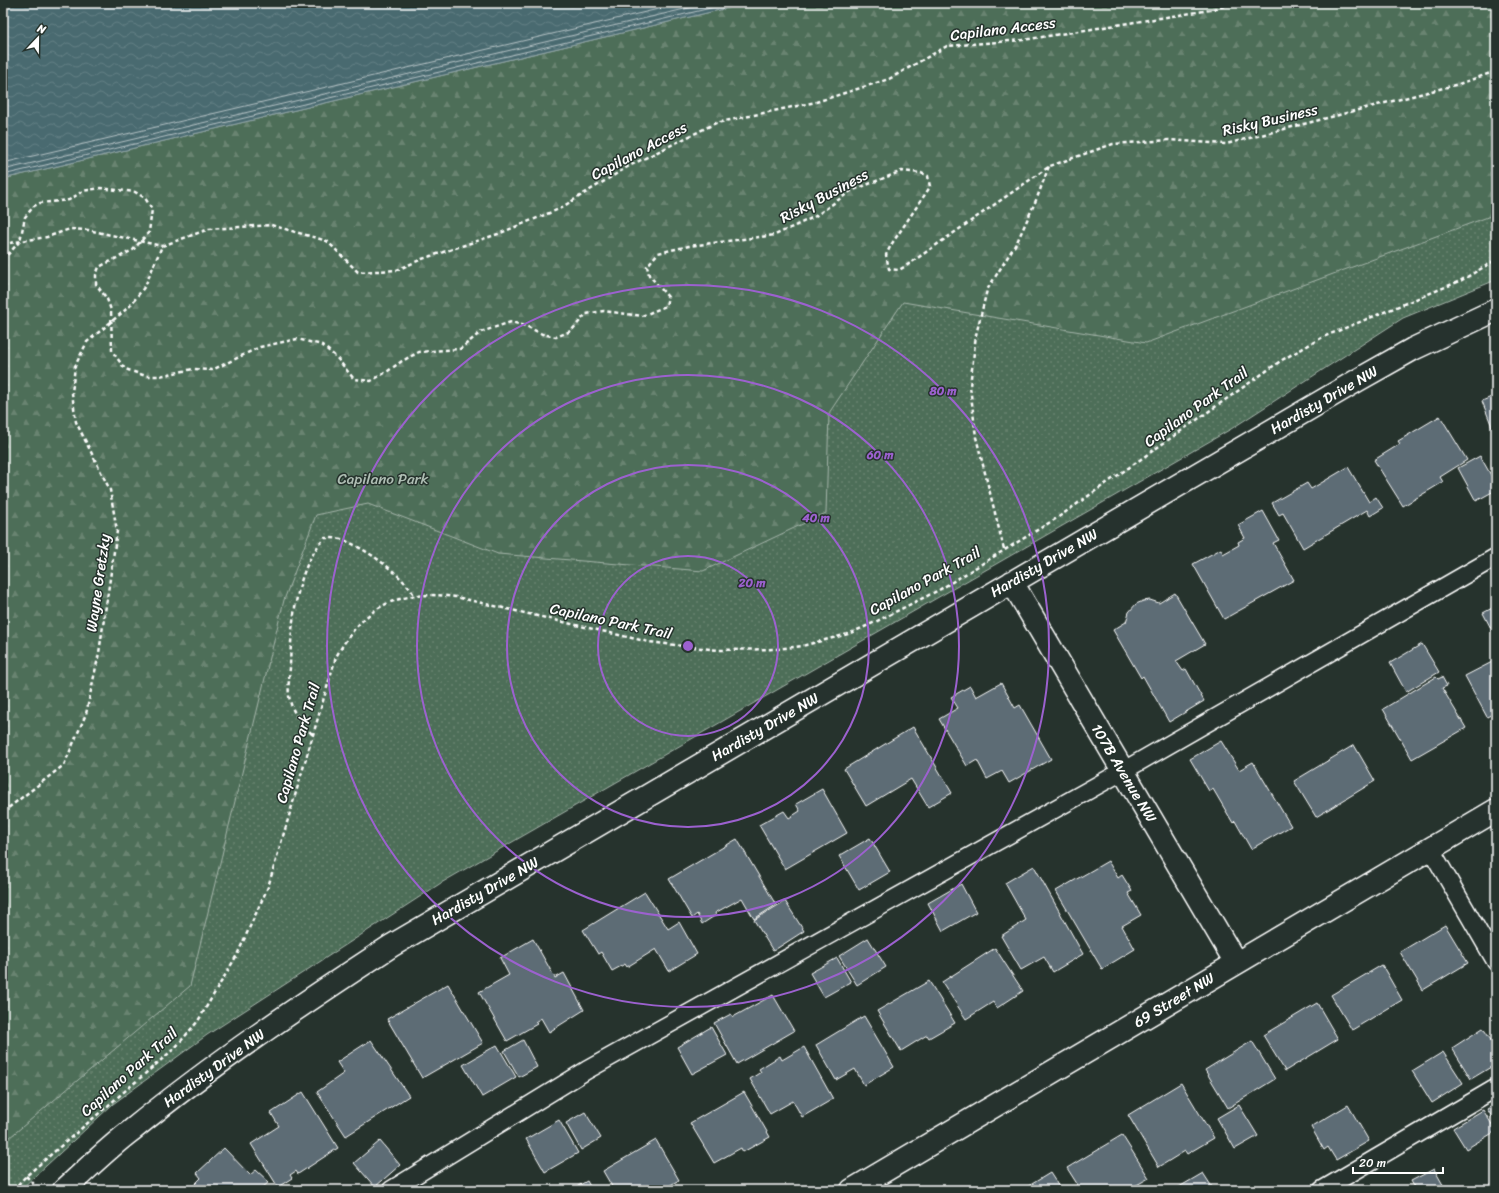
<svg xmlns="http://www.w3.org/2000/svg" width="1499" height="1193" font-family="Sriracha,sans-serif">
  <defs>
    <pattern id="green-dots" width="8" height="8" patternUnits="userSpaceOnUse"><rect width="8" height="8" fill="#4e6e58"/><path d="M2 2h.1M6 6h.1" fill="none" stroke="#698471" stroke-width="1.8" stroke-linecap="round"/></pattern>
    <pattern id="forest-firs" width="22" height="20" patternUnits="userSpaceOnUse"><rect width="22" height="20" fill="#4e6e58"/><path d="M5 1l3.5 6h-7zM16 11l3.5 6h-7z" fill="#698471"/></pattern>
    <pattern id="water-waves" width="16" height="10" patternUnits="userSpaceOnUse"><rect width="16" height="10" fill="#496a70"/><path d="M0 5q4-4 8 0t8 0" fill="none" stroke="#648085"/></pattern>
  </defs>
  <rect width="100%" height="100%" fill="#26332d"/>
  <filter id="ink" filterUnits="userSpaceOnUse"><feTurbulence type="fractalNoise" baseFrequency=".025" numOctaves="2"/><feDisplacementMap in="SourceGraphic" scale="8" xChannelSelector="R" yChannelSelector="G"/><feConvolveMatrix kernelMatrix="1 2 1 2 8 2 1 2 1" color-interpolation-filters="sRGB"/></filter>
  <g filter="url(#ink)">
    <path fill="url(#green-dots)" stroke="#a6b6ac" d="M749,3H1496V280L1403,318L1231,429L441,883L207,1035L113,1104L20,1190H3V179Z"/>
    <path fill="url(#forest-firs)" stroke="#a6b6ac" d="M749,3H1496V214L1146,343L903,302L829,413L826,513L703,571L498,554L368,504L316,515L284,600L190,986L3,1143V179Z"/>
    <path fill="url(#water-waves)" stroke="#92a6a9" d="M3,3H749L3,179Z"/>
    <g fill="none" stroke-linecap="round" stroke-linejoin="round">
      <path stroke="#b6c3c6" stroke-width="1" d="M3,163L684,3
        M3,170L710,3
        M3,175L732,3"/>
    </g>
    <path fill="#5d6c75" stroke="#fff" d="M1496,395V437L1482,401Z
      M1440,416L1467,460L1440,477L1443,482L1403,506L1374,460L1400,444L1398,441Z
      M1480,456L1496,484V490L1476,501L1458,468Z
      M1348,467L1369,502L1376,497L1383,508L1370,516L1367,510L1303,548L1283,513L1279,515L1272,503L1307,483L1311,489Z
      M1263,511L1279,540L1273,543L1294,580L1224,619L1193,564L1221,549L1223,554L1239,545L1238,542L1245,538L1238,525Z
      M1175,593L1205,644L1176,661L1183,671L1186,669L1204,701L1169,722L1143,676L1141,678L1113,630L1126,622L1129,612L1136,604L1143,601L1150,600L1159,603Z
      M1496,606V638L1483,613Z
      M1422,644L1439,672L1406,692L1390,663Z
      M1496,660V712L1487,717L1465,676Z
      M1436,677L1438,679L1442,677L1447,686L1442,688L1466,728L1412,759L1383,709Z
      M1001,683L1015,708L1020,705L1051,759L1009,783L1002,771L987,779L977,760L967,766L939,719L958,708L951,697L970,686L976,697Z
      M913,727L952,793L928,807L911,779L866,806L844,769Z
      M1221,741L1239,770L1253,762L1291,826L1251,849L1235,821L1233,823L1213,789L1209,791L1190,759Z
      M1354,745L1375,781L1316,817L1294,781Z
      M822,789L847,833L785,869L759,825L784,811L789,818L800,811L796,804Z
      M870,838L890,872L859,890L839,856Z
      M737,839L776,905L754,919L742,898L715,913L716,915L702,924L697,914L692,918L669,879Z
      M1108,861L1118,878L1122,875L1132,891L1128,893L1141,915L1122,926L1135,949L1102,969L1056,891Z
      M1034,866L1083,954L1053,972L1044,957L1021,970L1001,936L1026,920L1005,883Z
      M961,884L976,912L943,931L928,903Z
      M645,892L668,929L679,922L697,954L669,971L656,949L627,967L625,964L612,971L601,952L598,954L583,930Z
      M785,901L804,931L773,951L754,920Z
      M1445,925L1468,963L1423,990L1400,952Z
      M868,938L886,967L857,985L839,956Z
      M533,939L555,978L564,973L584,1010L549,1032L541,1018L535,1022L537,1024L507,1041L479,992L509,975L500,958Z
      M995,948L1023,991L997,1008L993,1002L966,1019L942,982Z
      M837,958L851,982L824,997L810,973Z
      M1382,965L1402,1000L1352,1030L1331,995Z
      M929,981L955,1023L929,1038L927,1035L901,1051L877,1011Z
      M448,984L483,1043L422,1078L387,1019Z
      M773,995L794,1031L737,1064L714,1023L731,1014L733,1017Z
      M1317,1003L1338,1039L1285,1071L1263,1035Z
      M864,1016L894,1067L864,1085L855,1069L836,1080L816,1045Z
      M711,1027L727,1055L692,1074L677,1047Z
      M1483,1028L1496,1048V1064L1471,1079L1452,1048Z
      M371,1040L409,1096L346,1136L317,1092L344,1073L337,1062Z
      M523,1040L537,1067L519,1077L504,1051Z
      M1252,1041L1275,1079L1228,1108L1205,1070Z
      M497,1045L516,1077L482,1097L463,1065Z
      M804,1047L833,1099L802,1117L793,1101L770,1114L750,1079L761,1072L759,1069L780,1056L782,1060Z
      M1443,1052L1463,1083L1432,1103L1412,1071Z
      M1181,1083L1214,1138L1187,1154L1185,1151L1159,1167L1128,1115Z
      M303,1092L338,1148L298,1174L296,1171L290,1175L292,1178L278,1187L251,1144L279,1126L271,1113Z
      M744,1092L770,1137L743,1152L741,1148L714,1163L690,1123Z
      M1496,1104V1123L1487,1109Z
      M1239,1105L1258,1136L1235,1149L1217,1118Z
      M1348,1105L1369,1141L1336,1160L1328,1147L1324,1150L1311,1127Z
      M1483,1110L1496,1131L1466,1149L1453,1128Z
      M585,1112L601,1138L581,1150L566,1123Z
      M559,1120L578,1153L545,1172L526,1139Z
      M1122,1135L1149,1178L1128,1190H1081L1067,1168Z
      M656,1140L679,1180L662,1190H614L603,1171Z
      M380,1141L400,1165L375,1187L354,1163Z
      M224,1148L250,1175L256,1170L269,1182L262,1188L264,1190H189L201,1178L197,1173Z
      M1434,1169L1446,1190H1416L1411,1181Z
      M1050,1173L1061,1190H1022Z
      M1203,1173L1214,1190H1174Z
      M587,1181L592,1190H571Z"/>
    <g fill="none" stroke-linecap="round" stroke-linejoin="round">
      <g stroke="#fff" stroke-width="20">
        <path id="service" d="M1430,848L1496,962
          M391,1190L587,1070L1123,771L1496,557
          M1322,1190L1496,1088"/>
      </g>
      <g stroke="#fff" stroke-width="25">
        <path id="minor" d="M1012,582L1236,963
          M64,1190C86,1170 108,1148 132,1130C214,1063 302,1004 391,946L1358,380L1413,349L1496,310
          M852,1190L1496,810"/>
      </g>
      <path stroke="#fff" stroke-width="2.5" stroke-dasharray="4 3" stroke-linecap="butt" d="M3,244L47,237L70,229L88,230L162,246
        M3,260L20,241L25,217L34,206L40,203L69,200L83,191L100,188L135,192L145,198L152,209L149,232L133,250L99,267L96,275V284L107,299L111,310L112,351L125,369L146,376H160L193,369L212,370L260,347L297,339L322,345L336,357L354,379L371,381L388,371L402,361L419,352L460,349L481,332L511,322L526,326L542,334L556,337L571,331L586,314L604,311L642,316L666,306L668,297L649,275L647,266L658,253L689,246L775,235L814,217L851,191L902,171L921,173L928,176L930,187L891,245L886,255L889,269L899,270L906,266L1050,166L1113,144L1169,140L1226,144L1459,84L1496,71
        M1004,549L976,437L970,386L976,335L987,290L1017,242L1037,198L1049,166
        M312,734C300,722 292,713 289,696C288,687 289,677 290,668C291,627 295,568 325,538C330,538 336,538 341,539C365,548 401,573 414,595
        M3,812L64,765L86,714L99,653L117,531L110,490L76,422L72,393L75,366L87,342L130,306L145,286L162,246L209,229L271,225L327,241L358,272L397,270L422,259L498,234L559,209L629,166L716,123L816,102L889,79L947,46L1023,40L1210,10L1235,3
        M26,1176L37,1187
        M13,1190L26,1176L175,1048L198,1021L237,955L268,887L336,657C364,606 397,589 456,597L649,642L718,650L777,649L802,646L848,634L869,625L939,590L1057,518L1282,360L1323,337L1460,281L1496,260"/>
      <use href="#service" stroke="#26332d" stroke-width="17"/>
      <use href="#minor" stroke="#26332d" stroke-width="22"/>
    </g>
  </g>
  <g fill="none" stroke="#9c61cf" stroke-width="2">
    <circle cx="688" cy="646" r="90"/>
    <circle cx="688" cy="646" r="181"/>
    <circle cx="688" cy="646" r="271"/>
    <circle cx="688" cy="646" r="361"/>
  </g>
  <g text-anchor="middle" stroke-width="3" stroke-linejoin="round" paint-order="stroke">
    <g font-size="15" fill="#fff" stroke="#26332d">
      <text transform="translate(1003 29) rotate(-7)" y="5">Capilano Access</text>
      <text transform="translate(1270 120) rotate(-13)" y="5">Risky Business</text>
      <text transform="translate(639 151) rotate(-28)" y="5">Capilano Access</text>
      <text transform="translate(824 196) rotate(-28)" y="5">Risky Business</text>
      <text transform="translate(1324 400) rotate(-30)" y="5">Hardisty Drive NW</text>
      <text transform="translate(1196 407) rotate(-36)" y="5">Capilano Park Trail</text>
      <text transform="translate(1044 563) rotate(-30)" y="5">Hardisty Drive NW</text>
      <text transform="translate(925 581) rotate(-29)" y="5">Capilano Park Trail</text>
      <text transform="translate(98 583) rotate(-82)" y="5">Wayne Gretzky</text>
      <text transform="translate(611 621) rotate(12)" y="5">Capilano Park Trail</text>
      <text transform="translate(765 727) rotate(-30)" y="5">Hardisty Drive NW</text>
      <text transform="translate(298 743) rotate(-74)" y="5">Capilano Park Trail</text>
      <text transform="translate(1124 773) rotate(59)" y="5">107B Avenue NW</text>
      <text transform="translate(485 891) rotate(-30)" y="5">Hardisty Drive NW</text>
      <text transform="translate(1174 1000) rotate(-31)" y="5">69 Street NW</text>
      <text transform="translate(214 1068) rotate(-36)" y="5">Hardisty Drive NW</text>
      <text transform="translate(129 1072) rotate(-42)" y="5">Capilano Park Trail</text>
    </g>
    <g font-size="15" fill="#afbeb4" stroke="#26332d">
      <text x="383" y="484">Capilano Park</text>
    </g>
  </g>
  <circle cx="688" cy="646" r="6" fill="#9c61cf" stroke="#26332d" stroke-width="2"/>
  <g font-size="12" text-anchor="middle" font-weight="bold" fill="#9c61cf" stroke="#26332d" stroke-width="3" stroke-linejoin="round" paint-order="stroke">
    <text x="943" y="395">80 m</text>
    <text x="880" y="459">60 m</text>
    <text x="816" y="522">40 m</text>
    <text x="752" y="587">20 m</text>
  </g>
  <rect width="1499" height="1193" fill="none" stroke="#26332d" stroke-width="16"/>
  <rect x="8" y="8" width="1483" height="1177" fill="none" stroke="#fff" stroke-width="1.5" filter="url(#ink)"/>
  <g transform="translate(38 38) rotate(22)" stroke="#26332d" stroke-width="3" paint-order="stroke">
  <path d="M0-3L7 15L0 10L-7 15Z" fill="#ffffff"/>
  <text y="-6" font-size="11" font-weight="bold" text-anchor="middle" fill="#ffffff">N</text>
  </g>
  <path d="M1353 1167v6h90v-6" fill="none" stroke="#ffffff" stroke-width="2"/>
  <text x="1359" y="1167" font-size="12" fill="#ffffff" stroke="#26332d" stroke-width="3" paint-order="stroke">20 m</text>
</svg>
